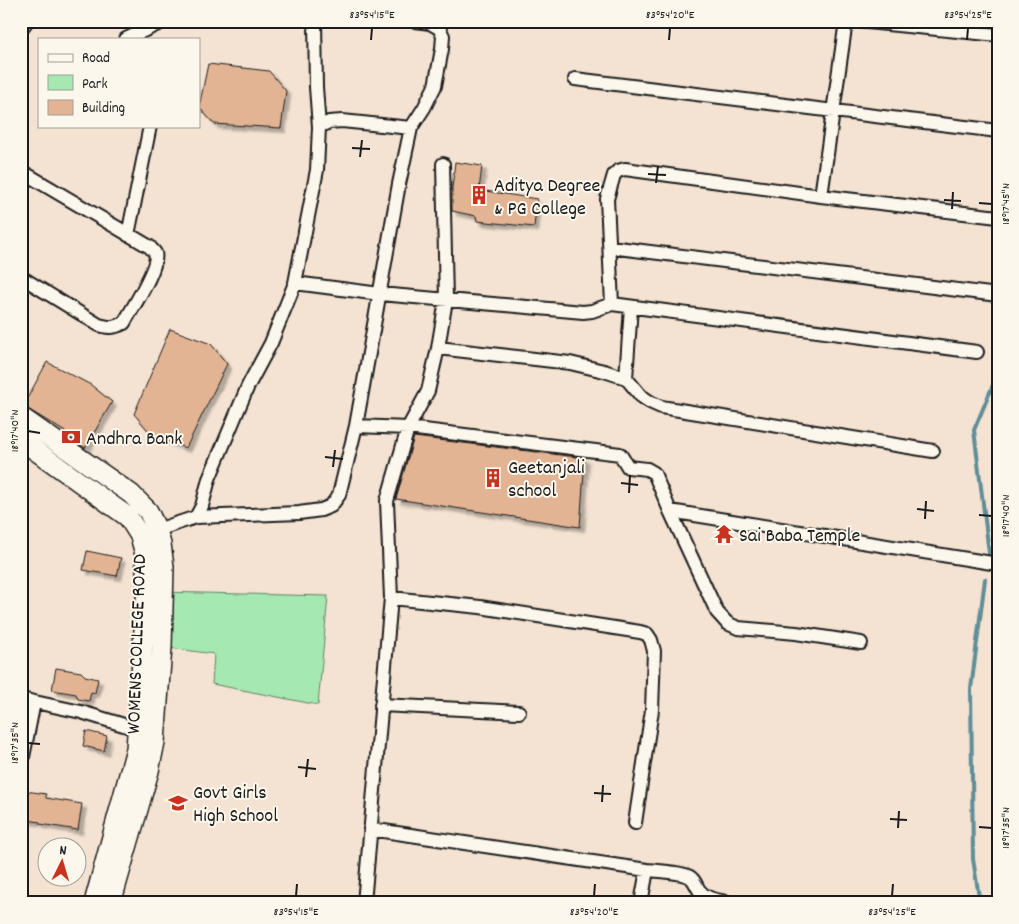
<svg xmlns="http://www.w3.org/2000/svg" width="1019" height="924" font-family="Dekko,sans-serif">
  <defs>
    <filter id="shadow"><feDropShadow dx="4.5" dy="4.5" stdDeviation="1" flood-color="#0004"/></filter>
  </defs>
  <rect width="100%" height="100%" fill="#f4e3d2"/>
  <filter id="ink" filterUnits="userSpaceOnUse"><feTurbulence type="fractalNoise" baseFrequency=".02" numOctaves="2"/><feDisplacementMap in="SourceGraphic" scale="10" xChannelSelector="R" yChannelSelector="G"/><feConvolveMatrix kernelMatrix="1 2 1 2 8 2 1 2 1" color-interpolation-filters="sRGB"/></filter>
  <g filter="url(#ink)">
    <path fill="#a6e8b2" stroke="#618267" d="M160,592L328,596L318,705L212,684L214,654L162,647Z"/>
    <g fill="none" stroke-linecap="round" stroke-linejoin="round">
      <path stroke="#5f8d98" stroke-width="4" d="M989,553L974,430L998,373
        M980,903L973,859L971,689L985,579"/>
    </g>
    <path fill="#e3b494" stroke="#1c1c1c" filter="url(#shadow)" d="M208,64L269,71L286,91L281,128L214,124L199,107Z
      M455,162L482,166L479,190L537,199L534,227L477,221L476,216L452,211V188Z
      M170,329L211,344L227,364L186,448L153,436L134,414Z
      M47,362L91,385L112,402L85,448L66,435L67,433L23,406Z
      M414,437L585,458L580,527L396,499Z
      M87,551L121,558L117,576L83,570Z
      M56,668L81,672L85,676L98,679L95,693L91,692L89,701L78,699L76,694L52,690Z
      M86,731L107,736L104,751L83,746Z
      M26,791L46,794V798L82,804L78,830L40,824V822L21,819Z"/>
    <g fill="none" stroke-linecap="round" stroke-linejoin="round">
      <g stroke="#1c1c1c" stroke-width="16">
        <path id="street" d="M315,21L316,87L319,127
          M857,21L998,35
          M21,29L27,21
          M126,39L158,24L161,21
          M575,79L834,111L998,131
          M411,128L424,108L435,86L442,49L443,36L439,28L430,23L415,21
          M21,171L150,247C151,249 154,251 155,253C160,266 131,310 124,323C113,328 110,328 99,325L21,277
          M821,196L846,21
          M128,235L150,126
          M610,247L998,295
          M295,283L380,294L583,312L592,311L612,304L607,199L614,175L618,171L625,169L821,196L998,217
          M612,304L977,352
          M438,348L570,363L604,371L626,378L641,396L650,402L661,407L933,451
          M626,378L631,307
          M356,426L408,428L620,454L628,467L647,469L654,473L670,511L717,612L727,623L738,628L796,633L861,643
          M670,511L998,564
          M151,532L196,517L202,506L209,479L248,386L271,343L295,283L317,170L319,127L329,122L342,121L411,128L399,184L356,426L339,495L331,506L321,510L299,513L196,517
          M391,598L480,607L640,632L647,634L651,640L654,651L652,710L635,823
          M21,699L81,712L137,729
          M381,705L519,712
          M21,767L34,702
          M370,829L647,870C657,871 682,872 690,877C695,880 696,886 699,890C706,900 719,900 731,903
          M364,903L391,598L387,501L408,428L428,391L438,348L446,300L443,164
          M641,903L647,870"/>
      </g>
      <g stroke="#1c1c1c" stroke-width="22">
        <path id="secondary" d="M21,417L131,494L148,511L157,530L161,544L164,567L162,647L155,742L149,771L111,903
          M21,440L128,517L140,536L145,554L147,585L136,749L94,903"/>
      </g>
      <use href="#street" stroke="#fbf7ec" stroke-width="12"/>
      <use href="#secondary" stroke="#fbf7ec" stroke-width="19"/>
    </g>
  </g>
  <path fill="none" stroke="#1c1c1c" stroke-width="2" d="M371,40L372,28M669,40L670,28M967,40L968,28M352,148L370,149M360,157L362,140M648,174L666,175M656,183L658,166M944,200L961,201M979,203L992,204M952,209L953,192M28,431L40,433M325,457L343,459M333,467L335,450M621,483L638,485M629,493L630,475M917,509L934,511M979,515L992,516M925,519L926,501M28,743L40,744M298,767L316,769M306,777L308,759M594,793L611,794M602,802L603,785M890,819L907,820M979,827L992,828M898,828L899,811M296,896L297,884M594,896L595,884M892,896L893,884"/>
  <defs>
    <g id="building-bare" transform="scale(1.5)"><path d="M-4-6H4V6H1V3H-1V6H-4ZM-2.5-4.3h1.7v1.8h-1.7ZM.8-4.3h1.7v1.8H.8ZM-2.5-1h1.7V.8h-1.7ZM.8-1h1.7V.8H.8Z" fill="#c8321e" stroke="#fbf7ec" stroke-width="2.5" paint-order="stroke"/></g>
    <g id="bank-bare" transform="scale(1.5)"><path d="M-6-4H6V4H-6ZM0-2.3a2.3 2.3 0 1 0 0 4.6a2.3 2.3 0 1 0 0-4.6Z" fill="#c8321e" stroke="#fbf7ec" stroke-width="2.5" paint-order="stroke"/></g>
    <g id="temple-bare" transform="scale(1.5)"><path d="M0-6L5-2H3V0L6.5 2.5H4V6H1.5V3h-3V6H-4V2.5H-6.5L-3 0V-2H-5Z" fill="#c8321e" stroke="#fbf7ec" stroke-width="2.5" paint-order="stroke"/></g>
    <g id="school-bare" transform="scale(1.5)"><path d="M0-5L7-2L0 1L-7-2ZM-4 1L0 2.5L4 1V4Q0 6-4 4Z" fill="#c8321e" stroke="#fbf7ec" stroke-width="2.5" paint-order="stroke"/></g>
  </defs>
  <g fill-rule="evenodd">
    <use href="#building-bare" x="479" y="195"/>
    <use href="#bank-bare" x="71" y="437"/>
    <use href="#building-bare" x="493" y="478"/>
    <use href="#temple-bare" x="724" y="534"/>
    <use href="#school-bare" x="178" y="803"/>
  </g>
  <g text-anchor="middle" stroke-width="4" stroke-linejoin="round" paint-order="stroke">
    <g font-size="20" fill="#1c1c1c" stroke="#fbf7ec" text-anchor="start">
      <text x="494" y="191">Aditya Degree<tspan x="494" dy="23">&amp; PG College</tspan></text>
      <text x="86" y="444">Andhra Bank</text>
      <text x="508" y="473">Geetanjali<tspan x="508" dy="23">school</tspan></text>
      <text x="739" y="541">Sai Baba Temple</text>
      <text x="193" y="798">Govt Girls<tspan x="193" dy="23">High School</tspan></text>
    </g>
    <g font-size="20" fill="#1c1c1c" stroke="#fbf7ec">
      <text transform="translate(135 644) rotate(-88)" y="7">WOMENS COLLEGE ROAD</text>
    </g>
  </g>
  <rect width="1019" height="924" fill="none" stroke="#fbf7ec" stroke-width="55"/>
  <rect x="38" y="38" width="162" height="90" fill="#fbf7ec" stroke="#a29f99"/>
  <rect x="48" y="54" width="25" height="8" fill="#fbf7ec" stroke="#a29f99"/>
  <text x="82" y="62" font-size="15" fill="#1c1c1c">Road</text>
  <rect x="48" y="75" width="25" height="15" fill="#a6e8b2" stroke="#a29f99"/>
  <text x="82" y="88" font-size="15" fill="#1c1c1c">Park</text>
  <rect x="48" y="100" width="25" height="15" fill="#e3b494" stroke="#a29f99"/>
  <text x="82" y="112" font-size="15" fill="#1c1c1c">Building</text>
  <g transform="translate(62 862) rotate(5)"><circle r="24" fill="#fbf7ec" stroke="#a29f99"/>
  <path d="M0-4L9 19L0 12L-9 19Z" fill="#c8321e"/>
  <text y="-8" font-size="14" font-weight="bold" text-anchor="middle" fill="#1c1c1c">N</text>
  </g>
  <rect x="28" y="28" width="964" height="868" fill="none" stroke="#1c1c1c" stroke-width="2"/>
  <g font-size="12" text-anchor="middle" fill="#1c1c1c">
    <text x="372" y="18">83°54'15"E</text>
    <text x="670" y="18">83°54'20"E</text>
    <text x="968" y="18">83°54'25"E</text>
    <text transform="translate(1005 204) rotate(-90)" y="4">18°17'45"N</text>
    <text transform="translate(14 431) rotate(-90)" y="4">18°17'40"N</text>
    <text transform="translate(1005 516) rotate(-90)" y="4">18°17'40"N</text>
    <text transform="translate(14 743) rotate(-90)" y="4">18°17'35"N</text>
    <text transform="translate(1005 828) rotate(-90)" y="4">18°17'35"N</text>
    <text x="296" y="915">83°54'15"E</text>
    <text x="594" y="915">83°54'20"E</text>
    <text x="892" y="915">83°54'25"E</text>
  </g>
</svg>
